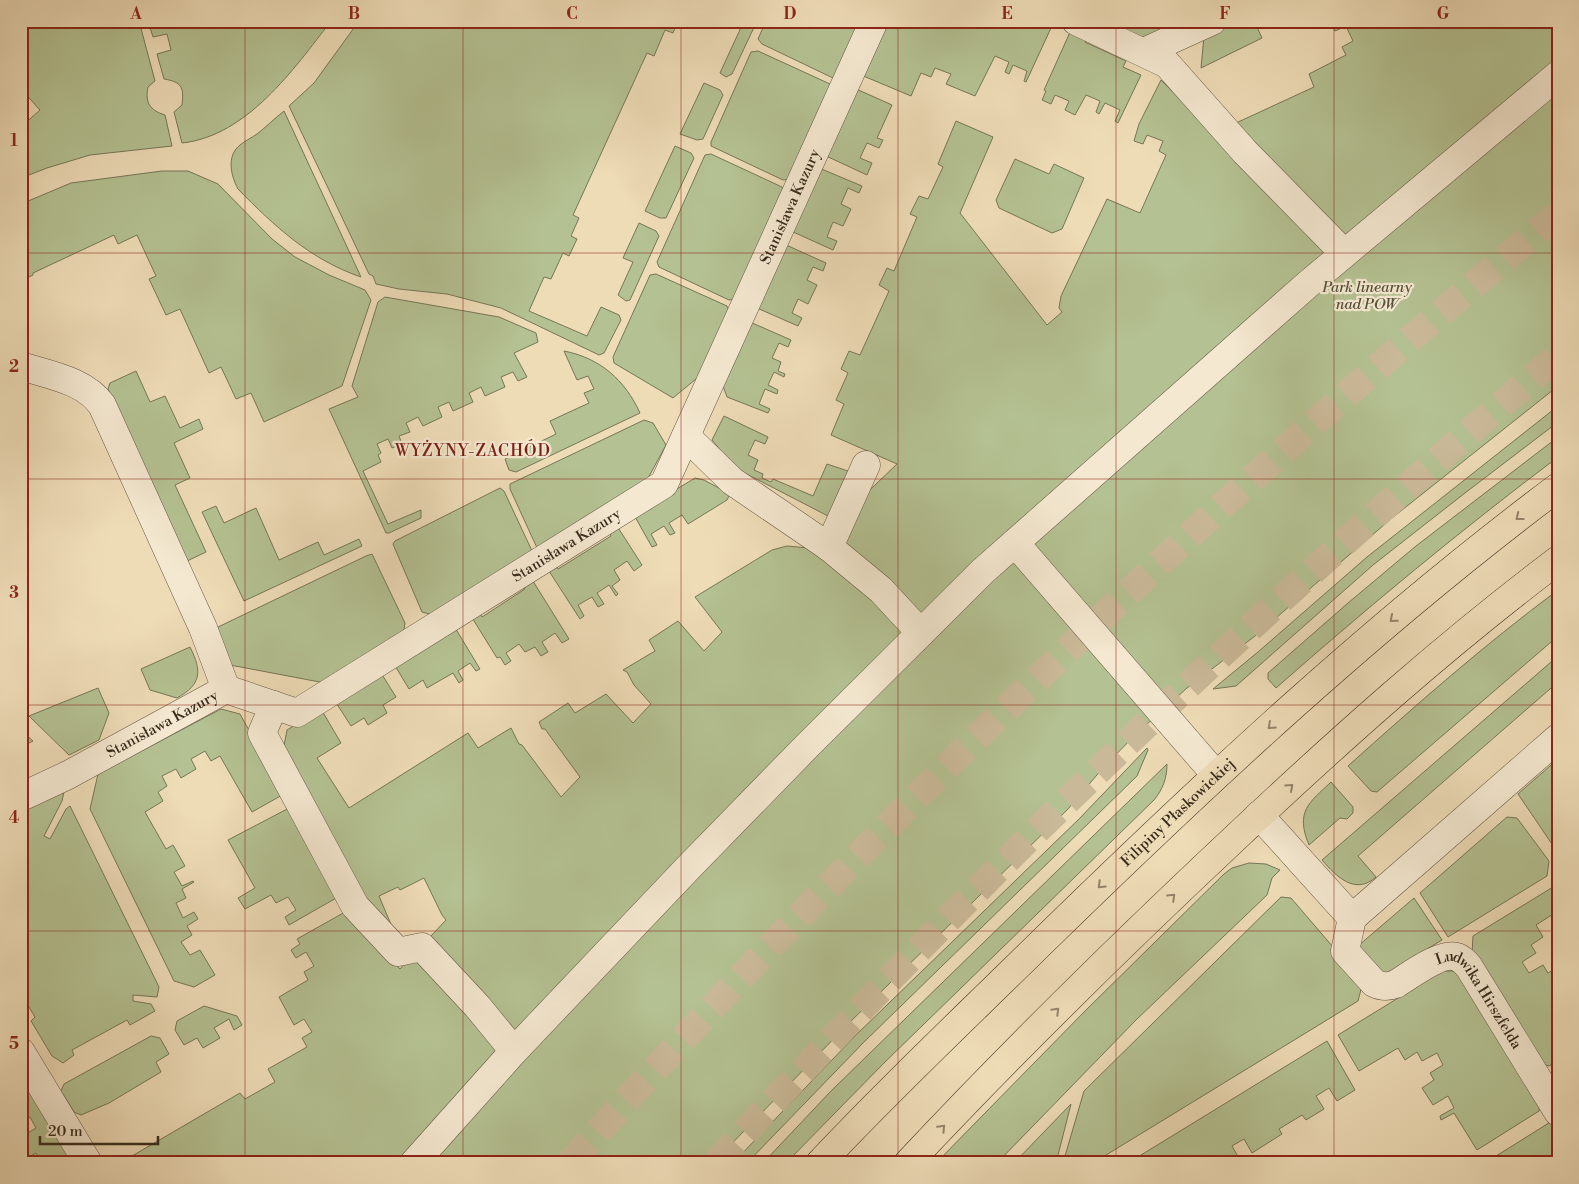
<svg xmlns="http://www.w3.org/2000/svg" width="1579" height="1184" font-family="'Libre Bodoni',serif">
  <rect width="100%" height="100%" fill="#eedcb7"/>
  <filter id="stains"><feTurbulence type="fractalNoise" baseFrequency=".004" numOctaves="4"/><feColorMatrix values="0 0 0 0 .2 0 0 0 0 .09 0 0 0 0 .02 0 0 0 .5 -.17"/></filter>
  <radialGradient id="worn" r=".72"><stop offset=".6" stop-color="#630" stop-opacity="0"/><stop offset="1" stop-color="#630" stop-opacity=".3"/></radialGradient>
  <path fill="#b4c192" stroke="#767658" d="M21,21H139L155,81L148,87C145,102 149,110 165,115L172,146L90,155L47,168L21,178V127L40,110L21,89Z
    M148,21H331C294,69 247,136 182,143L174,112L182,105C184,87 182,82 164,79L157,54L171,50L167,34L153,37Z
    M359,21H678L673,33L665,30L654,56L647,53L573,215L579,218L571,236L577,239L569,256L563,253L551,279L544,277L529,311L587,336L601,307L619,315L621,320L604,353L599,355L501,308L447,294L399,289L376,284L373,276L369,274L289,106L314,83Z
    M744,21H757L732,74L726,77L720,73Z
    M766,21H863L837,76L833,78L762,44L758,39Z
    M885,21H1037L1051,28L1026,82L1024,81L1027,71L1013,65L1009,74L1005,72L1009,62L995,56L975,96L946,84L951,74L935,68L931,77L921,73L911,96L861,75Z
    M1101,21H1188L1155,37L1138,38Z
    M1237,21H1269L1257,27L1262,38L1201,68L1204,36Z
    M1330,21H1558V386L1392,518L1255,636L1187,688L1135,735L1102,769L1068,809L847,1025L713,1163H120L240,1093L245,1099L275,1082L268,1069L307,1047L302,1038L312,1032L304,1019L294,1025L279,997L308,980L304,972L314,966L306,952L296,958L291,950L300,944L297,939L345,912L400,969L446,920L442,915L424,878L400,890L398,887L379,896L395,934L364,902L283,751L287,730L321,709L341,743L317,758L349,808L468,733L478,748L511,728L519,744L522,745L561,797L580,777L545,729H542L539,722L568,703L575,713L606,694L633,723L651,704L634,685L627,672L623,670L655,651L649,640L678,621L704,651L722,632L695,597L772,550L787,546L809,548L897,464L831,435L844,404L836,400L848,373L841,369L849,351L860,355L889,291L879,285L887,268L894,271L917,217L910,214L919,196L928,199L943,167L938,164L956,121L993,137L960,213L1047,325L1062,312L1059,308L1061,296L1107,199L1140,213L1166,155L1159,151L1163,141L1147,135L1143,144L1134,141L1139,124L1161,80L1238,158L1236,123L1314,87L1309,74L1346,55L1342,47L1353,41L1346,26L1335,31Z
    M1071,30L1087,37L1085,42L1126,61L1123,67L1141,75L1118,123L1115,121L1120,110L1105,103L1099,114L1096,112L1100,101L1086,95L1075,115L1065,110L1069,101L1055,95L1051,104L1042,100L1046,91L1044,90Z
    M758,51L830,84L832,88L791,179L783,180L711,146V142L751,52Z
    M704,83L720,90L723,95L703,139L697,140L680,134Z
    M854,88L892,105L877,138L883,140L879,148L867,143L860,158L872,163L867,175L824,155Z
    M284,111L361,277C311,260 274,226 238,189C231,176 226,156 240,145C245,141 251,138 257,134C266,127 275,118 284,111Z
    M675,146L691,153L694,158L666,218H660L645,211Z
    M711,154L782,187L785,193L736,299L729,300L659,267L657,262L705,155Z
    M1015,159L1049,174L1054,164L1084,178L1062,229L1052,233L999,208L996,200Z
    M819,168L862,186L859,193L848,188L841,204L851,209L843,226L833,222L827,237L837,241L833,250L791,231Z
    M162,171H188L218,184L272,239L295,257L329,275L365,290L371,300L342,386L264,422L251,393L236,399L221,367L209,373L180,309L166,315L149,279L156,276L137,235L118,244L114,235L33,273V275L21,281V204L71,183Z
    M639,223L656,231L659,236L630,300L626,301L618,295L633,262L623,258Z
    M784,244L826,263L823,271L813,267L807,280L817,285L808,304L798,299L792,313L802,318L798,326L757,308Z
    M656,274L727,306L730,313L702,374L673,398L614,363L613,357L650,275Z
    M385,297L499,317L536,333L538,342L514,353L527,377L518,381L513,372L501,377L505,387L485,396L481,387L469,393L473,402L453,411L449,402L438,407L442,417L423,426L418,417L406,423L410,432L399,436L402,444L392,448L388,439L377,444L381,453L378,455L381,462L363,471L388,524L421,510V518L389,533H386L329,409L358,397L352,386L378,302Z
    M750,322L791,340L788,347L779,343L772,358L781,362L778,371L785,374L784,377L774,372L768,385L778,390L777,394L765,389L759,404L770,409L768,413L727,397L722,383Z
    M564,351C600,358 625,380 640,413L516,472L509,470L505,459L556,434L550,421L589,403L584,393L594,389L588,376L577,380Z
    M136,371L150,402L165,396L180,428L199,419L203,429L174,443L190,478L175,485L206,552L185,562L108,389L110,383Z
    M1558,406V422L1465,493L1373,565L1236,686L1213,689L1258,652L1367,557Z
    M724,416L768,437L765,444L755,440L748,455L758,460L754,470L763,474L762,478L771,482L773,479L813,496L827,464L848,471L828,516L735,468L712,440Z
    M644,420L653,423L666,445L646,482L538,550L510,489V484Z
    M1558,437V457C1461,530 1368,607 1276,688L1268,679V673L1348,603L1416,546Z
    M695,478L704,480L730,494L727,500L688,524L682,515L669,523L675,533L670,535L664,526L651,534L657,545L652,547L634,515Z
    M500,488L504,491L533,553L433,615L422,612L393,544L395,541Z
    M216,506L224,523L256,508L279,560L318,542L324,555L359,539L362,546L244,601L202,512Z
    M617,526L642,565L634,571L627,561L614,570L620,580L612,586L618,594L616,596L609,585L597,593L604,604L598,607L592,597L578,605L584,616L580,619L547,568L555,563L558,569L611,536L608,531Z
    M372,554L405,623L403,635L325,683L230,665L216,628L366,556Z
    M531,578L569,639L562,643L555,633L542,642L548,652L541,656L535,647L525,652L519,644L506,653L511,661L505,665L500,657L497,658L471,616L479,612L482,617L525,589L521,584Z
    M1558,590V636L1377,792L1371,791L1348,766C1416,705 1484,645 1558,590Z
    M454,626L480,669L476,671L470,663L458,671L463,680L459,683L453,673L427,688L423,680L409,689L394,664Z
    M190,647C202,671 202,684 177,698L150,690L141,669Z
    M1558,656V682L1358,856L1376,877C1355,896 1336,876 1322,860Z
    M381,673L396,697L383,705L387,713L368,725L364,718L351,726L335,701Z
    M98,688L109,713L99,740L69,755L29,716Z
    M221,709L240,714L284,794L252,812L220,756L211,761L205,751L191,759L196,769L181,778L176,769L162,776L167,786L158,792L163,801L145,812L166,849L173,845L185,866L174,872L182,886L193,881L194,882L182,889L186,898L176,903L183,918L194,912L198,919L187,926L192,935L181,942L190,955L200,950L215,975L194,987L174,981L90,809L98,774Z
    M21,730L33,741L21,747Z
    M1147,748L1148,750L1137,776L863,1043L747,1163H733L856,1035L1079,819Z
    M1558,759V853L1518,794Z
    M1167,764C1167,778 1163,789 1154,800L884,1063L786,1163H763L831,1091Z
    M1331,782L1353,807V813L1347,819L1340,818L1309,845C1295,811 1309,803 1331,782Z
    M64,792L62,801L44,836L50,839L66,809L70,806L159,987L157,997L133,995V1001L151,1004L155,1011L130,1025L127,1020L72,1050L74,1055L63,1063L52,1056L31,1021L35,1017L21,994V812Z
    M291,807L338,897L289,925L285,917L296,910L288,897L276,903L271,895L245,909L238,898L255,888L228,840Z
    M1507,817L1517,818L1549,861L1547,876L1448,937L1420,893Z
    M1249,863L1266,864L1280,870L1272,878L1267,895L1136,1020L997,1163H936L1085,1011L1224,874L1232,868Z
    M1558,884V911L1536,925L1543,937L1531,945L1536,953L1522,962L1529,973L1543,965L1548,973L1558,967V988L1556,990L1558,993V1061L1549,1066L1540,1063L1472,954L1473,936Z
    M1281,897L1291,898L1363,982L1358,1001L1093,1163H1063L1084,1091Z
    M1414,898L1442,940L1386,974L1374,972L1358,946Z
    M1442,971H1452L1462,974L1540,1103L1539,1111L1477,1150L1454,1113L1441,1120L1440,1116L1454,1108L1448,1096L1433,1105L1422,1088L1434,1080L1430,1073L1443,1065L1437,1053L1422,1061L1417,1052L1405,1060L1398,1048L1359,1071L1338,1035Z
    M204,1006L237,1016L242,1025L234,1030L229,1019L214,1028L220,1038L203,1048L197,1038L184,1045L175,1030L177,1021Z
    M151,1036L160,1038L169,1054L156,1062L161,1072L109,1103L81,1115L74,1112L61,1091L64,1084Z
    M1327,1041L1355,1090L1337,1101L1329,1088L1316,1096L1324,1109L1306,1120L1302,1115L1279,1129L1282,1134L1252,1153L1244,1139L1232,1146L1240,1160L1236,1163H1225L1220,1155L1209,1163H1128Z
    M34,1092L75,1163H42L36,1153L21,1162V1146L23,1145L21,1137L36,1128L30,1117L21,1121V1094Z
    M1071,1104L1056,1163H1032L1027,1155L1019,1163H1014Z
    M1552,1121L1558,1131V1163H1485Z"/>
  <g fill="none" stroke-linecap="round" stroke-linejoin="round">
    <path stroke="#cab998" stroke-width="28" stroke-dasharray="28 14" stroke-linecap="butt" d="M570,1163C875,822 1206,506 1558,214
      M716,1163C848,1021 982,881 1122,748C1263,613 1409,483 1558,356"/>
    <g stroke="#665844" stroke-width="29">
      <g id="minor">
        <path d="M1076,21L1167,64L1245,152L1344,253"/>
        <path d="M1144,52L1212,21"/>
        <path d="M21,366C49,375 84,380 102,405L203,628L226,689"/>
        <path d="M686,436L732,481L829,547L881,590L920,632"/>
        <path d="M1015,543L1216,775"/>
        <path d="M829,547L866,465"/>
        <path d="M274,705L262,733L355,906L398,952L422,947L477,1006L514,1051"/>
        <path id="s1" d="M21,797L68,775L226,689L297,713L664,484L874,21"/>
        <path d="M1259,815L1352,918"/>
        <path id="s2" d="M1352,918L1345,951L1374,983C1382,987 1388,987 1396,984C1409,976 1442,951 1457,957C1462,959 1466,963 1469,967L1558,1112"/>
        <path d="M1352,918L1558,738"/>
        <path d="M21,1052L88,1163"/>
        <path d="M414,1163L514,1051L687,869L806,747L983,571L1307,285L1558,75"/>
      </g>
    </g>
    <g stroke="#382c1d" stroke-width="29">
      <g id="major">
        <path id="s3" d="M820,1163C891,1087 967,1016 1041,943C1206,782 1374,625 1558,487"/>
        <path d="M908,1163C1013,1051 1122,944 1234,839C1338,741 1444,646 1558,560"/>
      </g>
    </g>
    <use href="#minor" stroke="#f4e8d0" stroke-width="28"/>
    <use href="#major" stroke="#eedcb7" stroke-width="28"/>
  </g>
  <defs><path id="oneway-chevron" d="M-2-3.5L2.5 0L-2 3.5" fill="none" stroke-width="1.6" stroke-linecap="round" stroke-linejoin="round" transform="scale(1.25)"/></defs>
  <g stroke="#93846a">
    <use href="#oneway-chevron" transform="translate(1519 517) rotate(142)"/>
    <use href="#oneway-chevron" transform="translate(1393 619) rotate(140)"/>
    <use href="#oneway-chevron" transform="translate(1271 726) rotate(138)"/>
    <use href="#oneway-chevron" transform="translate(1290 787) rotate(-42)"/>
    <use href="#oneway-chevron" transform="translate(1101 885) rotate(136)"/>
    <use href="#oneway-chevron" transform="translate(1172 897) rotate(-44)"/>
    <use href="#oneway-chevron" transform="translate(1056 1011) rotate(-45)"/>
    <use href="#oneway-chevron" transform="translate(942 1128) rotate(-46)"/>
  </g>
  <path fill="none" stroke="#8f2418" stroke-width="1" stroke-opacity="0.55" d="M245,21V1163M463,21V1163M681,21V1163M898,21V1163M1116,21V1163M1334,21V1163M21,253H1558M21,479H1558M21,705H1558M21,931H1558"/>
  <g text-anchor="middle" stroke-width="4.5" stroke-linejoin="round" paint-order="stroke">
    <g font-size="15" fill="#382c1d" stroke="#f4e8d0">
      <text dy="5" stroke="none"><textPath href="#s1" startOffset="1044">Stanisława Kazury</textPath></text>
      <text dy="5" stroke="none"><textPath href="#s1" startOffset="624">Stanisława Kazury</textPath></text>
      <text dy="5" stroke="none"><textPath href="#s1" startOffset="159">Stanisława Kazury</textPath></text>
      <text dy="5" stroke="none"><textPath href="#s3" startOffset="501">Filipiny Płaskowickiej</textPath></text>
      <text dy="5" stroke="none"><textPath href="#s2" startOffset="212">Ludwika Hirszfelda</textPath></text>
    </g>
    <g font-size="15" font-style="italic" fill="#57513a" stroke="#f4e8d0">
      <text x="1367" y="292">Park linearny<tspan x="1367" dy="17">nad POW</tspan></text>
    </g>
    <g font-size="16" letter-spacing="1" fill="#7a1f14" stroke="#f4e8d0">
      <text x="473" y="456">WYŻYNY-ZACHÓD</text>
    </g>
  </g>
  <rect width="1579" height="1184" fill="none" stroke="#eedcb7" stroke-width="55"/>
  <path d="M40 1136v8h118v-8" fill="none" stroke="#382c1d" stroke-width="2.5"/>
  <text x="48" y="1136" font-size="15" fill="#382c1d" stroke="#f4e8d0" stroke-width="4" paint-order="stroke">20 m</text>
  <rect x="28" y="28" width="1524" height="1128" fill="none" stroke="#8f2418" stroke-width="2"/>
  <g font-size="16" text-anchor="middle" font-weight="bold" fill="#8f2418">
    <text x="136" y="19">A</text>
    <text x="354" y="19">B</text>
    <text x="572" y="19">C</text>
    <text x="790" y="19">D</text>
    <text x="1007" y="19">E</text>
    <text x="1225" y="19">F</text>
    <text x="1443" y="19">G</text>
    <text x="14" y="146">1</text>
    <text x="14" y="372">2</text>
    <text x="14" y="598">3</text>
    <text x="14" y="823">4</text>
    <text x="14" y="1049">5</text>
  </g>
  <rect width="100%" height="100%" filter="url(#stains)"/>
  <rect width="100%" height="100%" fill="url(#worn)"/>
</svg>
